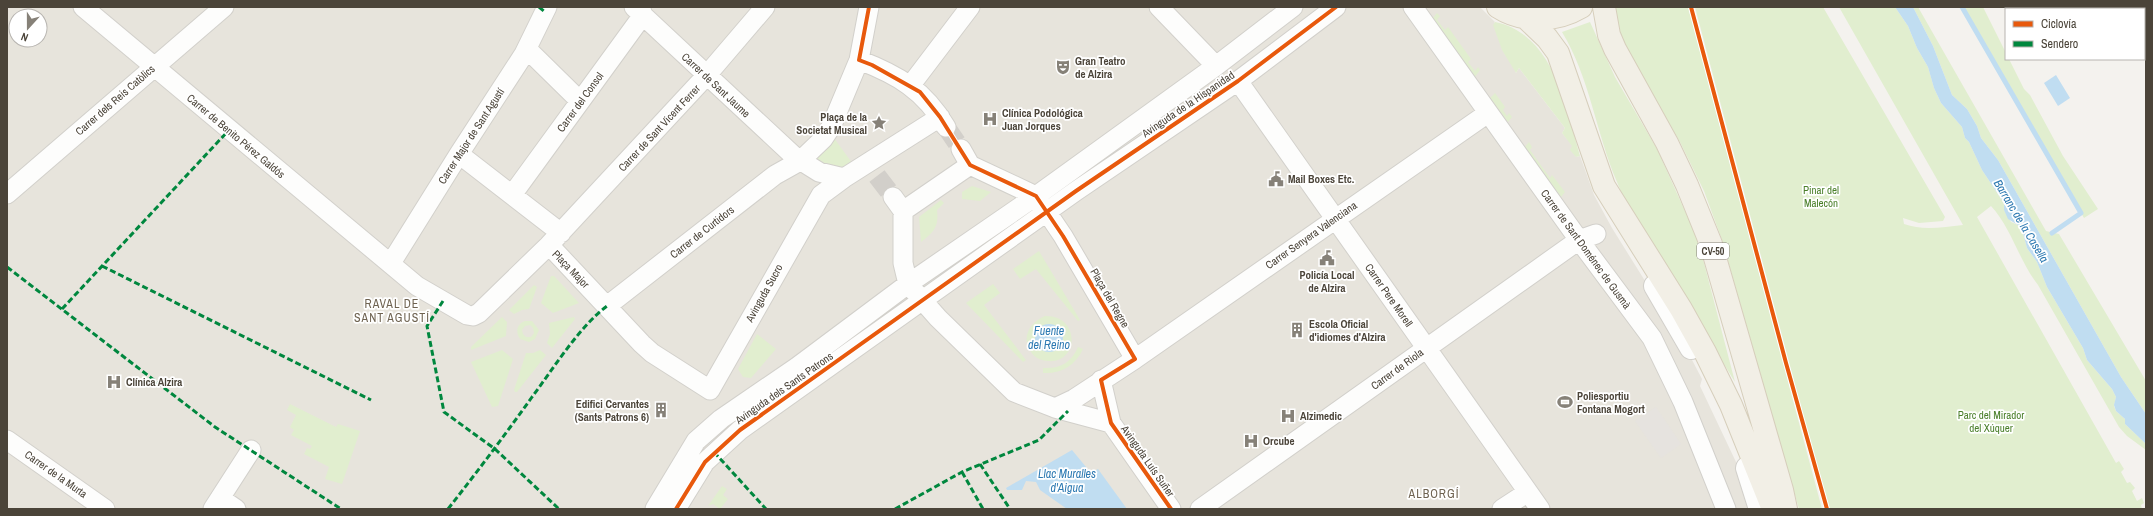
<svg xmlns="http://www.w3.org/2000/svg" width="2153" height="516" font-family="'Archivo Narrow',sans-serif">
  <rect width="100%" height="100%" fill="#f4f2ee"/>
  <path fill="#e7e4dc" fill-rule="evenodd" d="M7,7H1480L1495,22L1494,23L1516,73L1519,68L1565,128L1562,133L1573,146L1576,157L1580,156L1594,195L1612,228L1680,337L1702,379L1700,386L1736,462L1752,509H7ZM16,16H40V40H16Z"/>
  <path fill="#e1eecf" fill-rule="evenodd" d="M1614,7H1688L1822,509H1799L1722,240L1704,191L1680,142L1653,95L1629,59L1617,28Z
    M1695,7H1823L1945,217L1943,221L1919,223L1903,218L1904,224C1923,231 1943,227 1963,225L1839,7H1895L1908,26L1917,48L1928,67L1934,88L1941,103L1962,127L1965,138L1969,142L1982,170L2004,203V210L2011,222L2018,225L2023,233L2027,248L2037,262L2047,287L2083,348L2087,360L2112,389L2116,397L2114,406L2116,411L2125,419V424L2146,444V450L2127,436L2119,427L2038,285C2019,261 2012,229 1991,206L1977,217L2116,463L2119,461L2124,469L2121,472L2127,483L2130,482L2135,488L2132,491L2137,501L2142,498L2144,503L2141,505L2142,509H1830L1807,430Z
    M1913,7H1918L2046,231L2059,234L2146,381V414L2121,377L1998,160L1981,138L1977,126L1967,109L1952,95L1933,46Z
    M1962,7H1983L2006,53V59H2009L2024,89L2030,95L2063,156L2098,209L2084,218Z
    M1437,13L1440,16L1437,20L1445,30L1448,27L1471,59L1468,62L1475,71L1478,67L1480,70L1475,77L1432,19Z
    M1495,22C1554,34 1566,107 1580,156L1576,157L1570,150L1572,146L1562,133L1565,128L1519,68L1516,73L1502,50L1493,25Z
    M1590,22L1615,77L1657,149L1698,240L1735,382C1696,318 1645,252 1617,182C1596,133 1590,78 1562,32Z
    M1495,93L1505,107L1503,110L1507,116L1509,113L1512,117L1508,122L1490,98Z
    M834,138L855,167C840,170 828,169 817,159V155Z
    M1529,142L1532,147L1530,150L1550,178L1552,175L1565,192L1561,197L1524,148Z
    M972,186L991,192L980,201L962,199V192Z
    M941,200L944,203L937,210C939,227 934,232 921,242L919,217Z
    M1039,251L1080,320L1078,321L1036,269L1020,279L1013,269Z
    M551,276H554L579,303L553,313L541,303Z
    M993,284L1000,293L984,305L1026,360L1023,362L966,303Z
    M534,285L537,287L529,309L522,310L514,314L509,310Z
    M1045,316C1081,315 1079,364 1048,361C1041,361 1033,357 1030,350C1021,336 1031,322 1045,316ZM1049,324L1057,327L1062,334L1047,352L1039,348C1032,337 1036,326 1049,324Z
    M502,317L507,322L506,336L471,350V347Z
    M574,317L575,319L552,348L547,343L550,334L549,323Z
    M525,321H532L539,330L535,339L529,342L520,339C515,331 517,324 525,321ZM530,325L533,328L534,333L531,337H526L523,334L522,330L525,326Z
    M757,334L776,349L751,378L743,377L738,369Z
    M1078,347L1083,349C1075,366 1061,374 1043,373V368C1060,369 1071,363 1078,347Z
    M502,350L513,359L498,406L492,407L471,362Z
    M540,350L546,355L517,392H515L514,390L526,353H533Z
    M290,404L336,427L338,424L360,431L342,484L325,479L329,467L304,454L307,448L310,449L312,446L291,435L294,430L290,427L296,415L287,410Z
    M722,486L727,489L723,495L728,499L720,509L713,504L708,506Z"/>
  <path fill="#e6e3df" d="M1656,407L1681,444L1661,458L1635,421Z"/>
  <path fill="#c0ddf1" d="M1895,7H1913L1933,46L1952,95L1967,109L1977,126L1981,138L1998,160L2121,377L2146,414V444L2125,424V419L2116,411L2114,405L2116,397L2112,389L2087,360L2083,348L2047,287L2037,262L2027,248L2023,233L2018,225L2008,219L2004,210V203L1982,170L1969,142L1965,138L1962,127L1941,103L1934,88L1928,67L1917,48L1908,26Z
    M2056,75L2070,98L2058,106L2044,83Z
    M1035 338a14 14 0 1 1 28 0a14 14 0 1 1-28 0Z
    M1072,450L1091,473L1098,469L1127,509H1067L1040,490L1036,482L1026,481L1022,490H1007L1006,488Z"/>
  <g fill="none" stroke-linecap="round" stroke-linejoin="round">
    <path stroke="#c0ddf1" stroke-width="5" d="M1962,7L2081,213L2052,233"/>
    <path stroke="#d2cfca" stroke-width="19" stroke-dasharray="19 10" stroke-linecap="butt" d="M946,127L961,149
      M877,176L893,197"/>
    <g stroke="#d2d0cb" stroke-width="21">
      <path id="minor" d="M83,7L417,286L467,315L473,316L479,313L549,245L642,344L652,353L710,390
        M634,7L795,157L819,172L844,178
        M1159,7L1216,66
        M1413,7L1579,240L1652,338L1683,402L1726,509
        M527,49L580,101
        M859,60C898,75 924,90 946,127
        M1238,81L1540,509
        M910,86L970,7
        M961,149L970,165
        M459,154L561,233
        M7,194L224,7
        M512,195L643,15L640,7
        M893,197L903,211
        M903,211V263L908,284L938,318L1014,392L1055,408L1074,399L1135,359L1063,236L1036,196L970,165
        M903,211L970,165
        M549,245L706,76L765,7
        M391,263L459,154L524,54L547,7
        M607,306L775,175L800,161L823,139L831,127L859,60L869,7
        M1135,359L1488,113
        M1101,380L1111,423L1171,509
        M710,390L821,195L844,178L940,117
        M1055,408L1111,423
        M7,440L105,509
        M220,498L236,509
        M213,509L251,450
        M655,509L696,441L721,419L797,367L908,284L1036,196L1216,66L1293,7
        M676,509L705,462L740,430L1076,191L1238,81L1336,7
        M1200,509L1579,240L1596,234
        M1502,509L1528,492"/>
    </g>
    <g stroke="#d2d0cb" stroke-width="24">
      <path id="tertiary" d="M1655,286L1691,348
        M1747,468L1760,509"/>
    </g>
    <g stroke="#d6cebb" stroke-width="24">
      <path id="primary" d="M1498,7C1523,23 1556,22 1581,7
        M1604,7L1609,35L1615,49L1667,143L1687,185L1711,244L1782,490L1786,509
        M1525,17L1547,38L1558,53L1604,186L1681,309L1705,352L1731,405L1773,509"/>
    </g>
    <use href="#minor" stroke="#fdfdfc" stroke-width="19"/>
    <use href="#tertiary" stroke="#fdfdfc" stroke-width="22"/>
    <use href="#primary" stroke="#f2efe6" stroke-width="22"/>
    <path stroke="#00873e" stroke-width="3" stroke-dasharray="6 3" stroke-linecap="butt" d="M539,7L545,12
      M102,266L371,400
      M7,267L215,427L341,509
      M443,301L427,326L444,412L495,449L559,509
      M62,309L229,130
      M714,452L766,509
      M980,464L1010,509
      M962,472L983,509
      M448,509C477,472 505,435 532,397C553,369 579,327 607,306
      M895,509L962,472L1039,440L1068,411"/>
    <g stroke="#fff" stroke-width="6">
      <path id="cycleway" d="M869,7L859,60L872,65L920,92L940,117L970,165L1036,196L1063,236L1135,359L1101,380L1111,423L1171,509
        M1691,7L1786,363L1827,509
        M676,509L705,462L740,430L1076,191L1238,81L1336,7"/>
    </g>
    <use href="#cycleway" stroke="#e8590c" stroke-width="4"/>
  </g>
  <defs>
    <g id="theatre-bare" transform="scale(1.2)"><path d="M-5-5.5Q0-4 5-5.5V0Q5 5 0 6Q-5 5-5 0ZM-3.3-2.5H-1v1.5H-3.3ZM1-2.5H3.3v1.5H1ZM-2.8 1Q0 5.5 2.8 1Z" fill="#868178" stroke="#fff" stroke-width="2.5" paint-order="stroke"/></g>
    <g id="hospital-bare" transform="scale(1.2)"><path d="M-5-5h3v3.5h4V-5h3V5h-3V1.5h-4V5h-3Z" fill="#868178" stroke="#fff" stroke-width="2.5" paint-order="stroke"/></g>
    <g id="sight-bare" transform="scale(1.2)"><path d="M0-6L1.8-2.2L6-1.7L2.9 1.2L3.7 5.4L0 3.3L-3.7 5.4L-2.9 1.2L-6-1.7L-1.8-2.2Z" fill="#868178" stroke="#fff" stroke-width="2.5" paint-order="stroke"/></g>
    <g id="civic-bare" transform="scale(1.2)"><path d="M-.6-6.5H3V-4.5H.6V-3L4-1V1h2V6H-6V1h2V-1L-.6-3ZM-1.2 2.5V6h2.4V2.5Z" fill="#868178" stroke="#fff" stroke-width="2.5" paint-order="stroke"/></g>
    <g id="building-bare" transform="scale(1.2)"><path d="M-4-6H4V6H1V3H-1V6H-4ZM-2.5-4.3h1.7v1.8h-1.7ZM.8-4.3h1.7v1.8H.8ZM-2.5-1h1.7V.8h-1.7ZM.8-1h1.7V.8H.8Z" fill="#868178" stroke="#fff" stroke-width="2.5" paint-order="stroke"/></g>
    <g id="stadium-bare" transform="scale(1.2)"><path d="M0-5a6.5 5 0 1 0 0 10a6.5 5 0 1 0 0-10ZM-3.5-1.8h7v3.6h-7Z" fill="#868178" stroke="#fff" stroke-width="2.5" paint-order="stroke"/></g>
  </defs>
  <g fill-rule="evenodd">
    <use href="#theatre-bare" x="1063" y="67"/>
    <use href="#hospital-bare" x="990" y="119"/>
    <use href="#sight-bare" x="879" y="123"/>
    <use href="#civic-bare" x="1276" y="179"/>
    <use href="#civic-bare" x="1327" y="258"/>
    <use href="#building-bare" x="1297" y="330"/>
    <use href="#hospital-bare" x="114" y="382"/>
    <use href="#stadium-bare" x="1565" y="402"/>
    <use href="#building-bare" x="661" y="410"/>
    <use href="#hospital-bare" x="1288" y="416"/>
    <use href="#hospital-bare" x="1251" y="441"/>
  </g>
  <g text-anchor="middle" stroke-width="3.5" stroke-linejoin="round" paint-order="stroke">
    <rect fill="#fff" stroke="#817c74" stroke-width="1" x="1697" y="243" width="32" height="16" rx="3"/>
    <g font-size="10" font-weight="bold" fill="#4b4439">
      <text x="1713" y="255">CV-50</text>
    </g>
    <g font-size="11" font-weight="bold" fill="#4b4439" stroke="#fff" text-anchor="start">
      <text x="1075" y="65">Gran Teatro<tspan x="1075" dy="13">de Alzira</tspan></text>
      <text x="1002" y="117">Clínica Podológica<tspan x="1002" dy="13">Juan Jorques</tspan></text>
      <text x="867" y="121" text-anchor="end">Plaça de la<tspan x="867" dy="13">Societat Musical</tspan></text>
      <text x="1288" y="183">Mail Boxes Etc.</text>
      <text x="1327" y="279" text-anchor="middle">Policía Local<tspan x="1327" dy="13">de Alzira</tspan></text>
      <text x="1309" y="328">Escola Oficial<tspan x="1309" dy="13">d'idiomes d'Alzira</tspan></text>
      <text x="126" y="386">Clínica Alzira</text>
      <text x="1577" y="400">Poliesportiu<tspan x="1577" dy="13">Fontana Mogort</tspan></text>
      <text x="649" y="408" text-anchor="end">Edifici Cervantes<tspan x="649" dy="13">(Sants Patrons 6)</tspan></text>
      <text x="1300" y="420">Alzimedic</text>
      <text x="1263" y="445">Orcube</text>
    </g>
    <g font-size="11" fill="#4b4439" stroke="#fff">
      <text transform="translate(716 85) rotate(43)" y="4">Carrer de Sant Jaume</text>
      <text transform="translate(115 100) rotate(-41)" y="4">Carrer dels Reis Catòlics</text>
      <text transform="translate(580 102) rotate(-54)" y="4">Carrer del Consol</text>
      <text transform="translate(1188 104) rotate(-34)" y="4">Avinguda de la Hispanidad</text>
      <text transform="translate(659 128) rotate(-47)" y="4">Carrer de Sant Vicent Ferrer</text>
      <text transform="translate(236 136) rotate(40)" y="4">Carrer de Benito Pérez Galdós</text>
      <text transform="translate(471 136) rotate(-57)" y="4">Carrer Major de Sant Agustí</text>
      <text transform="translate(702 232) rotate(-38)" y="4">Carrer de Curtidors</text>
      <text transform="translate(1311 235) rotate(-35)" y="4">Carrer Senyera Valenciana</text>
      <text transform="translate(1586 249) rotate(54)" y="4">Carrer de Sant Doménec de Gusmà</text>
      <text transform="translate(571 269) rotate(46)" y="4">Plaça Major</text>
      <text transform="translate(764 293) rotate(-61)" y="4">Avinguda Sucro</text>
      <text transform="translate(1389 295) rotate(55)" y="4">Carrer Pere Morell</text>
      <text transform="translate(1110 298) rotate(60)" y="4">Plaça del Regne</text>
      <text transform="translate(1397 369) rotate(-36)" y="4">Carrer de Riola</text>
      <text transform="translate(784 388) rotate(-35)" y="4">Avinguda dels Sants Patrons</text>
      <text transform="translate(1148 461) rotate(55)" y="4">Avinguda Luís Suñer</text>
      <text transform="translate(56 474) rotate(35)" y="4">Carrer de la Murta</text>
    </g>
    <g font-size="11" fill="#4a7f2a" stroke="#fff">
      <text x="1821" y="194">Pinar del<tspan x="1821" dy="13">Malecón</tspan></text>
      <text x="1991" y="419">Parc del Mirador<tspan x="1991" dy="13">del Xúquer</tspan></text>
    </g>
    <g font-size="12" font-style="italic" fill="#2e7ab2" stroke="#fff">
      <text transform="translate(2021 221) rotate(59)" y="4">Barranc de la Casella</text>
      <text x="1049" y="335">Fuente<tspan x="1049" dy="14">del Reino</tspan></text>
      <text x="1067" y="478">Llac Muralles<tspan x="1067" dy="14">d'Aigua</tspan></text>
    </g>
    <g font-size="12" letter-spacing="1" fill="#6e6250" stroke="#fff">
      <text x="392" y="308">RAVAL DE<tspan x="392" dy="14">SANT AGUSTÍ</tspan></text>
      <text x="1434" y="498">ALBORGÍ</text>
    </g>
  </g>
  <rect width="2153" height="516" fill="none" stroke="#4b4439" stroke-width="16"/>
  <rect x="2005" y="8" width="140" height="52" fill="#ffffff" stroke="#b7b4b0"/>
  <rect x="2013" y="21" width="20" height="6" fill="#e8590c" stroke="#b7b4b0"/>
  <text x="2041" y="28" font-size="12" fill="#4b4439">Ciclovía</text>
  <rect x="2013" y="41" width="20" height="6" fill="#00873e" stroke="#b7b4b0"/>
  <text x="2041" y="48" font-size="12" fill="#4b4439">Sendero</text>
  <g transform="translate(28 28) rotate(201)"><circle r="19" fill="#ffffff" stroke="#b7b4b0"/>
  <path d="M0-3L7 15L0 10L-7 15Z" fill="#868178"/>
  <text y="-6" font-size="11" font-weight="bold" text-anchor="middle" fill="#4b4439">N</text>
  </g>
</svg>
